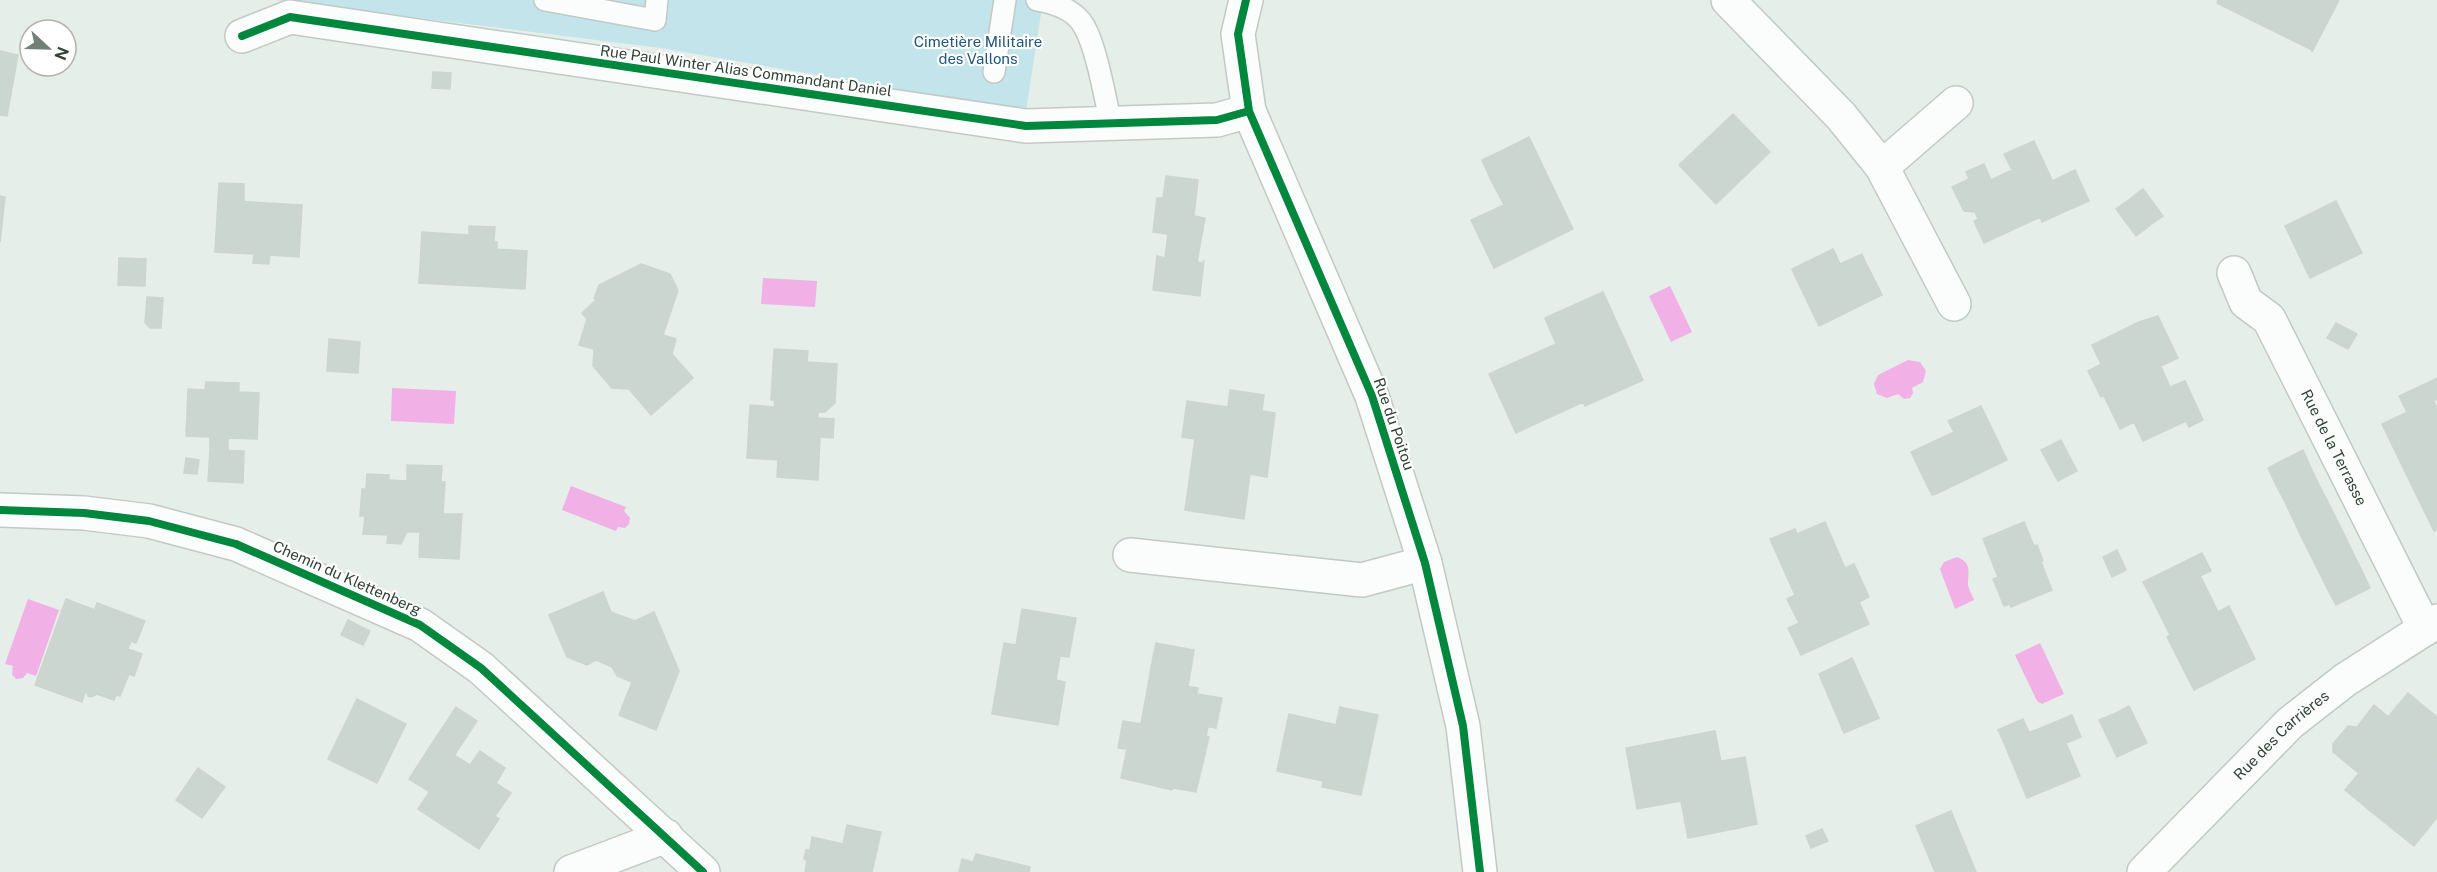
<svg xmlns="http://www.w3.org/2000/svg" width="2437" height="872" font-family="'Public Sans',sans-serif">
  <rect width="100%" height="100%" fill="#e5eee9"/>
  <path fill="#c2e4ea" d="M276,0H1043L1026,111L661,48Z"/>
  <path fill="#f1b0e6" d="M763,278L817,281L815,307L761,304Z
    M1670,286L1692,332L1671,342L1649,296Z
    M1908,360L1920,362L1926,371L1923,382L1912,388L1913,393L1910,398L1904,399L1898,394L1887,398L1877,394L1874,384L1878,375Z
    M392,388L456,391L454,424L391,421Z
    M571,486L626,507L624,511L630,518L629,524L625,528L618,527L616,531L562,510Z
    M1957,557C1970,562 1969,569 1968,581C1967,587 1972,594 1974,600L1955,609L1940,569L1944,562Z
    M28,599L59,610L36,676L27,673L23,678L16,679L12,675L13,666L5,664Z
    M2040,643L2064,694L2042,704L2037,701L2015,655Z"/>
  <path fill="#ccd6d0" stroke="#cbd6cf" stroke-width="1.5" d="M2218,0H2339L2312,52V50L2217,3Z
    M0,51L18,55L7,116L0,115Z
    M433,72L451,73L450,89L432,88Z
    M1733,114L1770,152L1716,204L1679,165Z
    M1529,137L1573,229L1494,268L1471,220L1504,205L1490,178L1510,168L1501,151Z
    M2034,141L2064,206L1984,243L1974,221L1978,219L1975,212L1964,211L1952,187L1969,179L1966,172L1984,164L1991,180L2012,170L2004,154Z
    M1501,151L1510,168L1490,178L1482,160Z
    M2075,170L2089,201L2066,211L2052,181Z
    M1166,176L1198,180L1194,216L1205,218L1197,262L1203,263L1204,260L1200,296L1153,290L1157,256L1165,258L1168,234L1153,232L1157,198H1163Z
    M219,183L244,184V202L218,200Z
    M2143,189L2163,216L2149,226L2130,199Z
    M0,196L5,197L0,242Z
    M2130,199L2149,226L2136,236L2116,209Z
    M218,200L302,205L299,257L270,255L269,264L253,263L254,254L215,252Z
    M2336,201L2362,253L2310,278L2285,226Z
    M2064,206L2066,211L2042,222L2040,217Z
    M469,226L495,227L494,242H497V248L494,247L491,287L419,283L422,232L469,235Z
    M494,249L527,251L525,289L491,287Z
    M1833,249L1836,255L1794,274L1792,269Z
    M1862,254L1864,259L1845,268L1842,263Z
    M1836,255L1840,264L1824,271L1820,263Z
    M119,258L146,259L145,286L118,285Z
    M1864,259L1882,295L1819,326L1794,274L1820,263L1824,271L1842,263L1845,268Z
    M641,264L670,274L678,290L663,335L676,339L672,354L693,378L651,415L629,389L612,388L593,366L594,349L579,345L587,319L582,313L596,300L594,298L599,285Z
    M1603,292L1643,380L1585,406L1583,402L1516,433L1489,374L1556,344L1545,318Z
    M147,297L163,298L161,328H150L145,323Z
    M2158,316L2178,358L2161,366L2139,322Z
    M2139,322L2162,369L2101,397L2088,371L2101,364L2092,345Z
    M2336,323L2357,334L2348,349L2327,338Z
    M329,339L360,342L358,373L327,371Z
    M774,349L808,351L807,362L837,364L835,403L825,412H818V418L834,419L833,438L820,437L818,480L777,477L778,460L747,458L750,405L775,407L774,400H771Z
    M2162,369L2170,387L2185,381L2203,420L2189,427L2186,421L2143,441L2134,422L2120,429L2104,396Z
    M2437,378V399L2434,401L2425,384Z
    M206,382L239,383V392L259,393L257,439L228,438V451L210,450V437L186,436L188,389L205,390Z
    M2425,384L2433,400L2407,412L2399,396Z
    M1230,390L1264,395L1262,411L1275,413L1267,477L1250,474L1244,519L1185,510L1195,439L1182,437L1187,401L1228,407Z
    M2433,400L2437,408V477L2413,488L2382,424Z
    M1981,406L2007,460L1938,493L1929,474L1923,477L1911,452L1954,432L1948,421Z
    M2061,440L2077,471L2058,481L2041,450Z
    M210,450L244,451L243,483L208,481Z
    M2303,450L2311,468L2276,485L2268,468Z
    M186,458L199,460L197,474L184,473Z
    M407,465L442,466L441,482H445L443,514H462L459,559L419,557L420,532H407L401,544L387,543L388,535L363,534L365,516H360L362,489H366L367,474L389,475V480L407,481Z
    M2311,468L2319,485L2285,502L2276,485Z
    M1929,474L1938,493L1932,495L1923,477Z
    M2437,477V529L2434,531L2413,488Z
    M2319,485L2328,502L2293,519L2285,502Z
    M2328,502L2336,518L2301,536L2293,519Z
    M2336,518L2345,536L2310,554L2301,536Z
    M1825,522L1845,568L1854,564L1869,597L1859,602L1869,624L1801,655L1788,628L1799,623L1787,599L1795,595L1770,539L1795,529L1797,534Z
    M2024,522L2034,546L2037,545L2043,561L2041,562L2052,590L2011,607L2010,604L2004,606L1993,579L1998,577L1983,539Z
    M2345,536L2353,553L2318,570L2310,554Z
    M2117,550L2126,570L2112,577L2103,557Z
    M2202,553L2211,571L2200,576L2199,573L2151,597L2143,582Z
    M2353,553L2362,571L2327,588L2318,570Z
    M2362,571L2370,588L2336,605L2327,588Z
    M2199,573L2218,612L2229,606L2255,659L2194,690L2167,637L2170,635L2151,597Z
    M603,592L611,612L635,621L654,612L679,671L656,730L619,715L632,682L617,676L612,667L596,660L587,665L567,657L549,615Z
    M66,599L95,610L89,627L76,629L69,637V648L77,657L68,683L86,690L82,702L35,685Z
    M97,603L145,621L136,643L131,641L128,649L142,654L134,676L129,674L120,696L116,695L114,700L97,694L91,697L88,696L86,690L68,683L77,657L69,648V637L76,629L89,627Z
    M1022,609L1076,618L1069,657L1060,656L1056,680L1065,682L1058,725L992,714L1004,643L1016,645Z
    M348,620L370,631L363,645L341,635Z
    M1156,643L1194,650L1191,669L1152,662Z
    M1852,658L1879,718L1844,733L1819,674Z
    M1152,662L1191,669L1188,686L1149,679Z
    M1149,679L1198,688L1197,694L1222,698L1216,728L1196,724L1200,701L1147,691Z
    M1147,691L1200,701L1196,724L1208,727L1206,736L1209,737L1196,792L1173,788L1172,790L1121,778L1127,749L1118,748L1123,721L1141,724Z
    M2408,693L2437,717V726L2422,744L2388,717Z
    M357,699L406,724L377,783L328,759Z
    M2374,705L2423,745L2383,793L2333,752V744L2348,726L2357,727Z
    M2129,706L2147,743L2132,750L2114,714Z
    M456,707L477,721L450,762L429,748Z
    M1340,707L1378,715L1361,795L1322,787L1323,782L1359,789L1366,758L1353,755L1358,730L1336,725Z
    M1289,714L1358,730L1353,755L1366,758L1359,789L1277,771Z
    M2114,714L2132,750L2117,757L2099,720Z
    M2072,715L2081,737L2066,743L2080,776L2027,798L2004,743Z
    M2023,719L2029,732L2004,743L1998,730Z
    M2437,726V757L2422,744Z
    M1715,731L1734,829L1688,838L1681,801L1637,809L1626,748Z
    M2423,745L2437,757V817L2431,825L2427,822L2423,826L2383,793Z
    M429,748L450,762L430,792L409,779Z
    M480,751L505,768L496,783L511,793L495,816L499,819L479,849L418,809L454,755L470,765Z
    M1745,757L1757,824L1734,829L1721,761Z
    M198,768L225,787L202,818L176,800Z
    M2359,773L2381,792L2368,809L2345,790Z
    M2381,792L2423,826L2427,822L2431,825L2414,846L2368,809Z
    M1951,811L1976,872H1935L1916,826Z
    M847,825L881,832L872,872H805L807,860L804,859L806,850H810L812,837L843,844Z
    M1822,829L1828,841L1811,848L1806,836Z
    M976,854L1030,867L1029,872H1010L973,862Z
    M962,859L973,862L971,872H959Z
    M973,862L1010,872H971Z"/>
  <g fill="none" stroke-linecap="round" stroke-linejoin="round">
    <g stroke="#c1cac5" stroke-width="24">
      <path id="service" d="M545,0L655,20L657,0
        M1037,0C1054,3 1075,10 1084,26C1097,49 1105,98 1111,124
        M994,72L1005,0"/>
    </g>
    <g stroke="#c1cac5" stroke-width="36">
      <g id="minor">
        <path d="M1246,0L1238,34L1249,111L1372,396L1425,563L1463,726L1480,872"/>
        <path d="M1728,0L1841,116L1882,167L1954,304"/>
        <path d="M242,36L290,17L1026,126L1217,120L1249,111"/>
        <path d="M1882,167L1956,103"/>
        <path id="s1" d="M2234,273L2246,302L2269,319L2425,629"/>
        <path d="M0,510L84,513L149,521L236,544L420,625L481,668L703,872"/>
        <path d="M1130,555L1362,580L1425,563"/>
        <path d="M571,872L666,836"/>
        <path id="s2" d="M2144,872L2290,723L2345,680L2437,621"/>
      </g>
    </g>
    <use href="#service" stroke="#fbfcfc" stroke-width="21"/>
    <use href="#minor" stroke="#fbfcfc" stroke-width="33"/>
    <g stroke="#fff" stroke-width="11">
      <path id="cycleway" d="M1246,0L1238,34L1249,111L1372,396L1425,563L1463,726L1480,872
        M242,36L290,17L1026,126L1217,120L1249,111
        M0,510L84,513L149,521L236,544L420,625L481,668L703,872"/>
    </g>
    <use href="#cycleway" stroke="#00873e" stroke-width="8"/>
  </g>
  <g text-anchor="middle" stroke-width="4.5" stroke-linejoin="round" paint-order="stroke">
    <g font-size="15" fill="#215779" stroke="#fff">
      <text x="978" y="47">Cimetière Militaire<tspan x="978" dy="17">des Vallons</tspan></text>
    </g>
    <g font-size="15" fill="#314438" stroke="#fff">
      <text transform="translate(746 71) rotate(8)" y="5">Rue Paul Winter Alias Commandant Daniel</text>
      <text transform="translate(1394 424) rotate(71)" y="5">Rue du Poitou</text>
      <text dy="5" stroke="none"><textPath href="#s1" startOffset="204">Rue de la Terrasse</textPath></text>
      <text transform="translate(347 578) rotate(24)" y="5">Chemin du Klettenberg</text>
      <text dy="5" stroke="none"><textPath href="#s2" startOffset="194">Rue des Carrières</textPath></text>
    </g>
  </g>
  <g transform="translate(48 48) rotate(112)"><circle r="28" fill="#ffffff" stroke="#adb4af" stroke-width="1.5"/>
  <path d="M0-4.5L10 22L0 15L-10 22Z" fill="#708076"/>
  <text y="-9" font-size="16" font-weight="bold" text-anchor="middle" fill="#314438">N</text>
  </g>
</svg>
